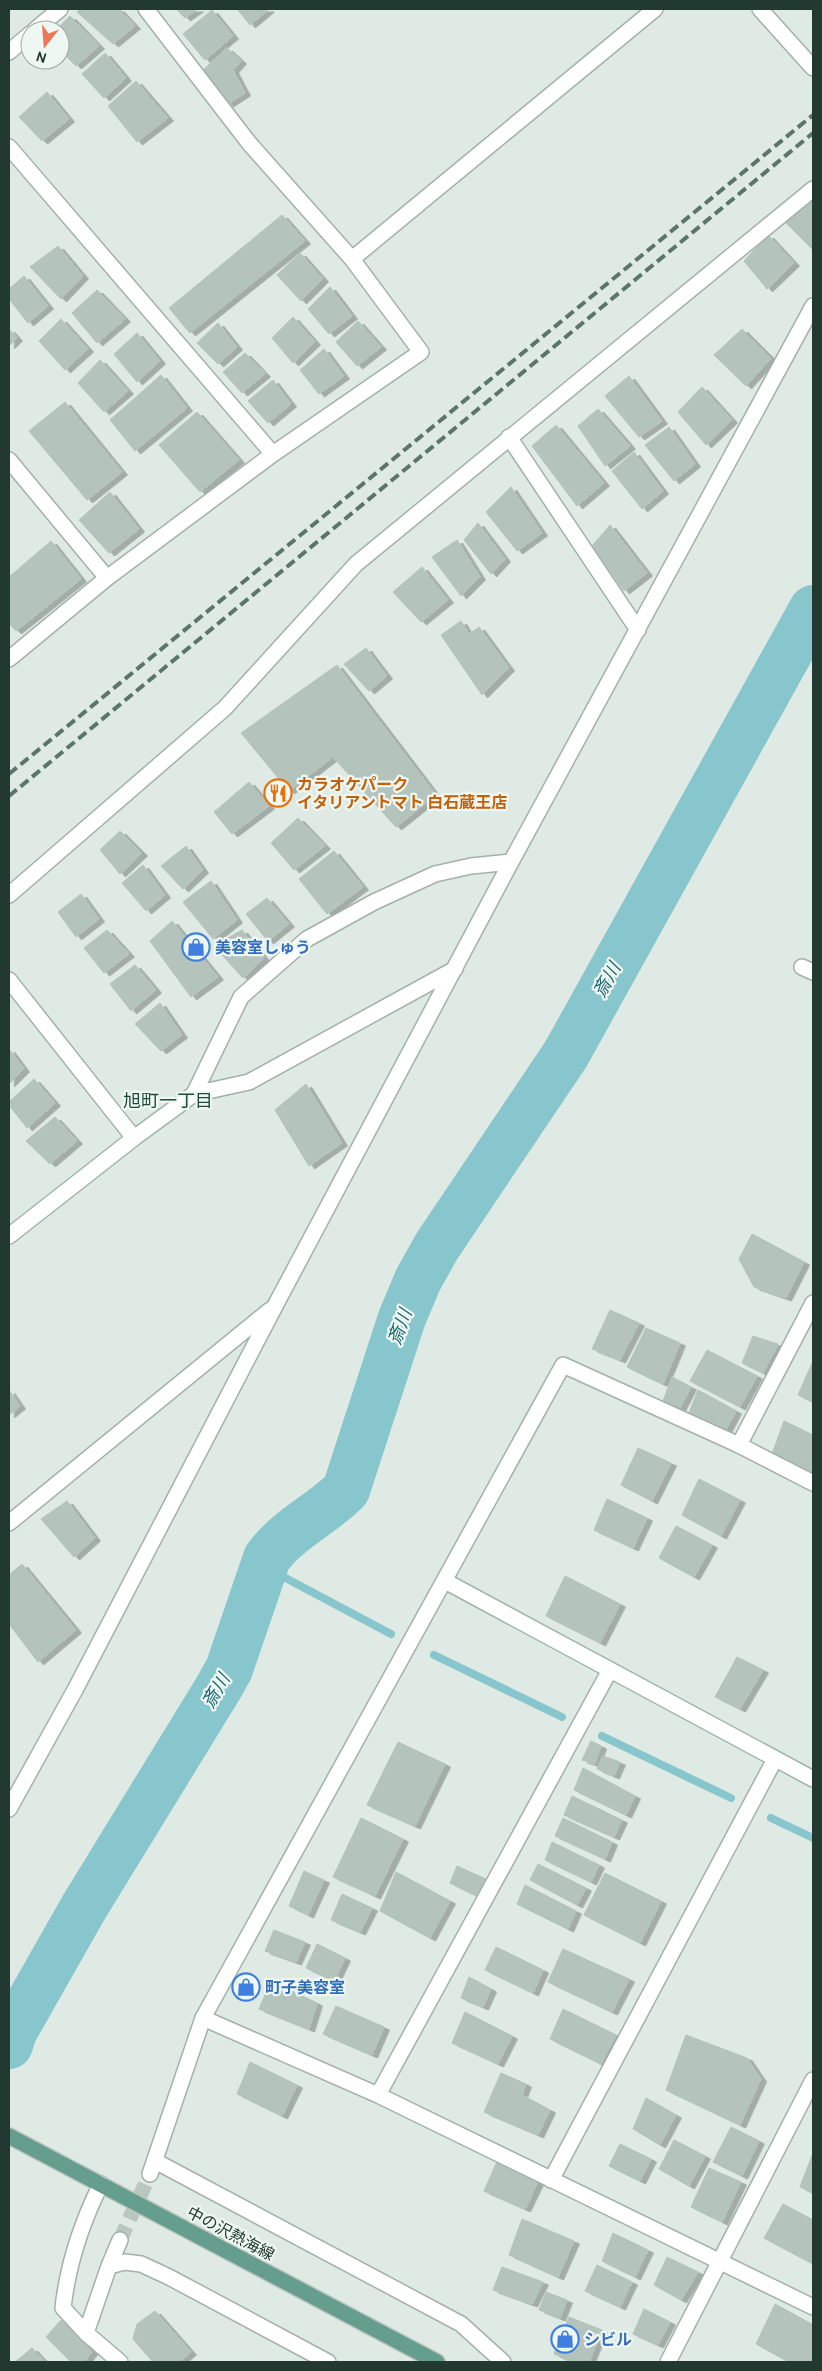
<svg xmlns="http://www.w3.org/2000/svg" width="822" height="2371" font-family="Cabin,'Noto Sans JP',sans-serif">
  <defs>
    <filter id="shadow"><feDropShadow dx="5.5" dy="3" stdDeviation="0" flood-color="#0004"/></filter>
  </defs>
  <rect width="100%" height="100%" fill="#dfeae4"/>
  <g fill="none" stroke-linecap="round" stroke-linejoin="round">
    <path stroke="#88c6ce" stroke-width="8" d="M262,1569L278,1574L391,1634
      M434,1655L562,1717
      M602,1736L731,1798
      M771,1818L813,1838"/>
    <path stroke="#88c6ce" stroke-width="48" d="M9,2045L13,2032L84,1907L219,1687L229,1669L267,1558C288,1529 321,1515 346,1490L402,1318L418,1280L437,1246L566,1054L813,609"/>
  </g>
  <path fill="#b4c4bd" stroke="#b2c3bb" filter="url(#shadow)" d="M81,9H119L135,26L113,44L77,12Z
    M176,9H198L185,18Z
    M237,9H269L250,25Z
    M212,10L233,36L205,60L183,34Z
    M70,16L99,46L76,66L60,50V30H56Z
    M227,48L241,61L233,70L245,93L228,104L202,71Z
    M105,53L126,78L104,98L82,74Z
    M136,81L168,118L137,142L108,106Z
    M47,92L69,119L42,141L19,117Z
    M813,198V250L786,223Z
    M282,215L305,241L190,333L169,308Z
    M768,235L794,263L767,289L744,261Z
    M58,246L83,276L61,299L30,267Z
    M300,253L323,279L301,301L277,275Z
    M24,276L48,306L28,323L9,299V289Z
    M330,287L352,316L329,334L308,309Z
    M97,290L125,319L97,343L72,313Z
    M293,317L315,342L293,363L272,338Z
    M61,319L88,349L65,370L39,341Z
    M358,321L381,347L357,366L336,342Z
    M218,323L237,347L218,364L197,343Z
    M9,329L17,338L9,346Z
    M742,329L771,358L746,386L714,355Z
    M137,333L160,361L137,382L114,354Z
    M324,349L344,376L319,394L300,370Z
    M245,353L265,374L242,393L223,372Z
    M100,360L128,391L104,412L78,383Z
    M161,375L187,408L135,451L110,420Z
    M629,376L662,421L639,437L605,396Z
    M273,380L291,404L268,423L248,401Z
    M702,387L732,420L706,445L678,412Z
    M65,402L122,472L87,500L29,431Z
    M598,409L630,446L605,466L578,426Z
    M197,412L239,460L200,492L159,445Z
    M556,425L604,483L577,506L532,446Z
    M669,427L695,464L674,481L645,445Z
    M634,452L663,491L642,509L612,471Z
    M511,487L542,533L517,551L486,512Z
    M110,492L139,529L109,553L79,520Z
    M478,523L505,559L491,574L464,540Z
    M610,525L647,573L624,591L592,546Z
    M457,540L480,577L461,596L432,557Z
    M51,541L81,579L16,631L9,624V577Z
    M422,567L448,600L421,622L393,592Z
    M461,621L469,634L479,627L509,668L482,695L441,635Z
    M366,648L387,676L369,691L344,664Z
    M337,665L436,795L396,827L333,757L289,791L241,733Z
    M249,782L269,806L232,834L214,812Z
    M298,818L325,846L294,870L271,843Z
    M120,831L142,853L120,874L100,850Z
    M186,846L203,870L183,889L161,866Z
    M334,851L363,887L327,914L299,879Z
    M143,865L165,895L146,911L122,883Z
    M211,881L237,920L213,939L183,902Z
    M81,894L99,919L76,937L58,912Z
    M267,898L289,924L268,941L246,914Z
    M172,921L218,977L191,997L150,941Z
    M107,930L129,954L104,973L84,948Z
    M242,930L264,958L243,978L214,946Z
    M135,965L156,990L131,1011L110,984Z
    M160,1003L182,1035L161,1051L135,1024Z
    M9,1049L24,1069L9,1084Z
    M34,1079L55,1103L27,1128L9,1105V1102Z
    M306,1084L342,1143L309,1166L275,1110Z
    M55,1117L77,1141L50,1164L26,1141Z
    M752,1234L804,1262L786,1298L754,1287L739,1259Z
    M610,1310L639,1323L620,1360L592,1349Z
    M646,1328L680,1343L663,1384L627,1367Z
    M753,1336L778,1344L763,1373L742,1363Z
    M707,1350L757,1376L740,1407L690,1381Z
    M813,1361V1402L798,1395Z
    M672,1377L691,1387L679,1410L663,1401Z
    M9,1390L20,1406L9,1415Z
    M698,1390L736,1411L726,1430L689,1413Z
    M784,1421L813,1435V1473L772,1454Z
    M638,1448L671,1463L652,1501L621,1485Z
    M699,1479L740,1500L721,1536L682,1515Z
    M607,1499L647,1518L633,1548L594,1530Z
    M67,1501L95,1538L74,1557L41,1519Z
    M676,1526L712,1545L694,1577L659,1558Z
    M22,1564L76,1630L38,1662L9,1624V1575Z
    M565,1576L620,1604L600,1643L546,1616Z
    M737,1657L763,1670L740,1709L715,1697Z
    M591,1741L601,1746L595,1764L582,1760Z
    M398,1742L445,1764L415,1826L367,1805Z
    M603,1756L620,1762L614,1776L597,1769Z
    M583,1768L635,1796L626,1815L574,1790Z
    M572,1796L622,1820L614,1837L564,1815Z
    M361,1818L403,1839L375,1896L333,1877Z
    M563,1818L612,1842L605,1859L555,1836Z
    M552,1842L599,1865L591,1882L545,1860Z
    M538,1864L586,1888L577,1905L530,1880Z
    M457,1866L488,1880L479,1897L450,1883Z
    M304,1871L324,1880L308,1915L289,1906Z
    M396,1872L450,1901L430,1938L380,1911Z
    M605,1873L661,1901L640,1943L584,1915Z
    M525,1885L576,1911L568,1929L517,1904Z
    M342,1894L372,1908L360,1932L331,1920Z
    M274,1930L305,1942L296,1962L265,1951Z
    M317,1944L345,1958L334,1981L306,1968Z
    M496,1947L543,1970L533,1993L485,1970Z
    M563,1949L629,1979L612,2012L548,1982Z
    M469,1977L491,1989L483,2007L461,1998Z
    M271,1981L317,2003L309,2029L259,2009Z
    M336,2006L384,2027L372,2055L323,2034Z
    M563,2009L616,2035L601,2064L550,2039Z
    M465,2012L512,2036L498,2064L452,2043Z
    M686,2035L747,2058L761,2079L740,2125L666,2090Z
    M250,2062L297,2085L282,2116L237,2094Z
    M501,2073L526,2084L522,2095L550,2110L538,2135L484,2112Z
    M646,2098L676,2115L660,2145L633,2129Z
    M731,2127L759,2141L742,2176L713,2162Z
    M674,2140L705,2156L689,2186L659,2169Z
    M620,2144L651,2159L640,2181L609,2166Z
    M813,2153V2193L800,2187Z
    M498,2159L540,2178L525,2209L484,2191Z
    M709,2168L741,2182L722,2222L691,2207Z
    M783,2204L813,2220V2264L764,2238Z
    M522,2219L574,2241L558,2277L509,2255Z
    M613,2233L648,2250L635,2277L602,2261Z
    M667,2257L698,2272L681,2300L654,2285Z
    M597,2265L632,2282L620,2307L585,2291Z
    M502,2267L543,2282L532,2304L493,2290Z
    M546,2292L567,2300L560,2318L539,2310Z
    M775,2304L813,2325V2353L809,2362H789L756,2344Z
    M644,2309L670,2322L658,2345L633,2334Z
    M155,2311L191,2352L179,2362H153L133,2339L137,2324Z
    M569,2317L602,2330L589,2362H573L554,2354Z
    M61,2320L92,2352L84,2362H71L46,2337Z
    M32,2348L45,2362H15Z"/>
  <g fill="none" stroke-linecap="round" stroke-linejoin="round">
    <path stroke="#b9c7c0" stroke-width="15" stroke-dasharray="15 8" stroke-linecap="butt" d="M120,2240L150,2174"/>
    <g stroke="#a2b1ab" stroke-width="18">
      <path id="lane" d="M739,1445L813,1303
        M203,2018L378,2095L813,2307
        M378,2095L610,1670
        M551,2180L775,1759"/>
    </g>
    <g stroke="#a2b1ab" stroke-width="18">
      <path id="street" d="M760,9L813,68
        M35,30L60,9
        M9,52L30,34
        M9,147L273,454
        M352,259L655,9
        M509,437L638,630
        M9,460L107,578
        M9,659L107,578L273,454L421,352L352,259L249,143L146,9
        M9,895L225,708L356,564L813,189
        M802,967L813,972
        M9,980L134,1138
        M194,1094L241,997L307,939L374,902L435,874L471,866L511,862
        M194,1094L249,1082L455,969
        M9,1523L270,1310
        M9,1809L76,1688L275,1306L511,862L813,306
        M155,2161L461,2324L503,2362
        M150,2174L203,2018L563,1365L739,1445L813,1483
        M109,2266L125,2262L141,2264L169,2277L328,2362
        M86,2333L63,2308C68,2263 81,2224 101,2184
        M120,2362L86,2333L109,2266L120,2240
        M668,2362L813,2080"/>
    </g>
    <g stroke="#9fb5ac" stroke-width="18">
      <path id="secondary" d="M9,1236L134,1138L194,1094
        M445,1581L813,1779"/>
    </g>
    <g stroke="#bcc4c1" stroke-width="18">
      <path id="primary" d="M9,2136L437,2362"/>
    </g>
    <use href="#lane" stroke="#fff" stroke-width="15"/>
    <use href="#street" stroke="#fff" stroke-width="15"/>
    <use href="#secondary" stroke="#fff" stroke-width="15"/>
    <use href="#primary" stroke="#659e8d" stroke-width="15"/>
    <path stroke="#5b756d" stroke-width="4" stroke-dasharray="10 5" stroke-linecap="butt" d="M9,774L813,115
      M9,796L813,133"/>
  </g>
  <defs>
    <g id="restaurant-ring" transform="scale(1.4375)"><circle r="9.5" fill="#eff7f2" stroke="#e8710a" stroke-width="1.5"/><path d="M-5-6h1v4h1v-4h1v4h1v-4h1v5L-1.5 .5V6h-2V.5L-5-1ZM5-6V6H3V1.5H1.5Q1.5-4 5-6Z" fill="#e8710a"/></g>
    <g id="shop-ring" transform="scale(1.4375)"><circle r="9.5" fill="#eff7f2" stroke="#3f7fe0" stroke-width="1.5"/><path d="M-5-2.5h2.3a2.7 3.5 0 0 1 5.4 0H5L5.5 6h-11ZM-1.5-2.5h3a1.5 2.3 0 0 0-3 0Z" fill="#3f7fe0"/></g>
  </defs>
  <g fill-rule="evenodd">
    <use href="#restaurant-ring" x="278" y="793"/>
    <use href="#shop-ring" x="196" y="947"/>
    <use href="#shop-ring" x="246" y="1987"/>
    <use href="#shop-ring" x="565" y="2339"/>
  </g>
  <g text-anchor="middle" stroke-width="4.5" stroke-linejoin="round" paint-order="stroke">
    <g font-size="16" font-weight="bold" fill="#c56008" stroke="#eff7f2" text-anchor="start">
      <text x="297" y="790">カラオケパーク<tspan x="297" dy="18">イタリアントマト 白石蔵王店</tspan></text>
    </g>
    <g font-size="16" font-weight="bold" fill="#366cbe" stroke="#eff7f2" text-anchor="start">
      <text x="215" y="953">美容室しゅう</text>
      <text x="265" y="1993">町子美容室</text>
      <text x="584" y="2345">シビル</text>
    </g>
    <g font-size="16" fill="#213931" stroke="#eff7f2">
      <text transform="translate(231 2233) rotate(28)" y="6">中の沢熱海線</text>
    </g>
    <g font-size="18" font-style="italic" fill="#1d6872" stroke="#eff7f2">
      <text transform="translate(607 980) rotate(-61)" y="6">斎川</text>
      <text transform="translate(400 1327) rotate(-70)" y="6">斎川</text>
      <text transform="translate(216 1691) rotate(-60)" y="6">斎川</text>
    </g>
    <g font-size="18" fill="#1e4a3d" stroke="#eff7f2">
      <text x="168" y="1107">旭町一丁目</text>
    </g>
  </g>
  <rect width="822" height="2371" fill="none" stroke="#213931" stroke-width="20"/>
  <g transform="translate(45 45) rotate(197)"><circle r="24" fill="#eff7f2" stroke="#9daba5"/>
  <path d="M0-4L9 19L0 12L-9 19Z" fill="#ed775a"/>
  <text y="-8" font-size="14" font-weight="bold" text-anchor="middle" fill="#213931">N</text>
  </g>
</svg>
